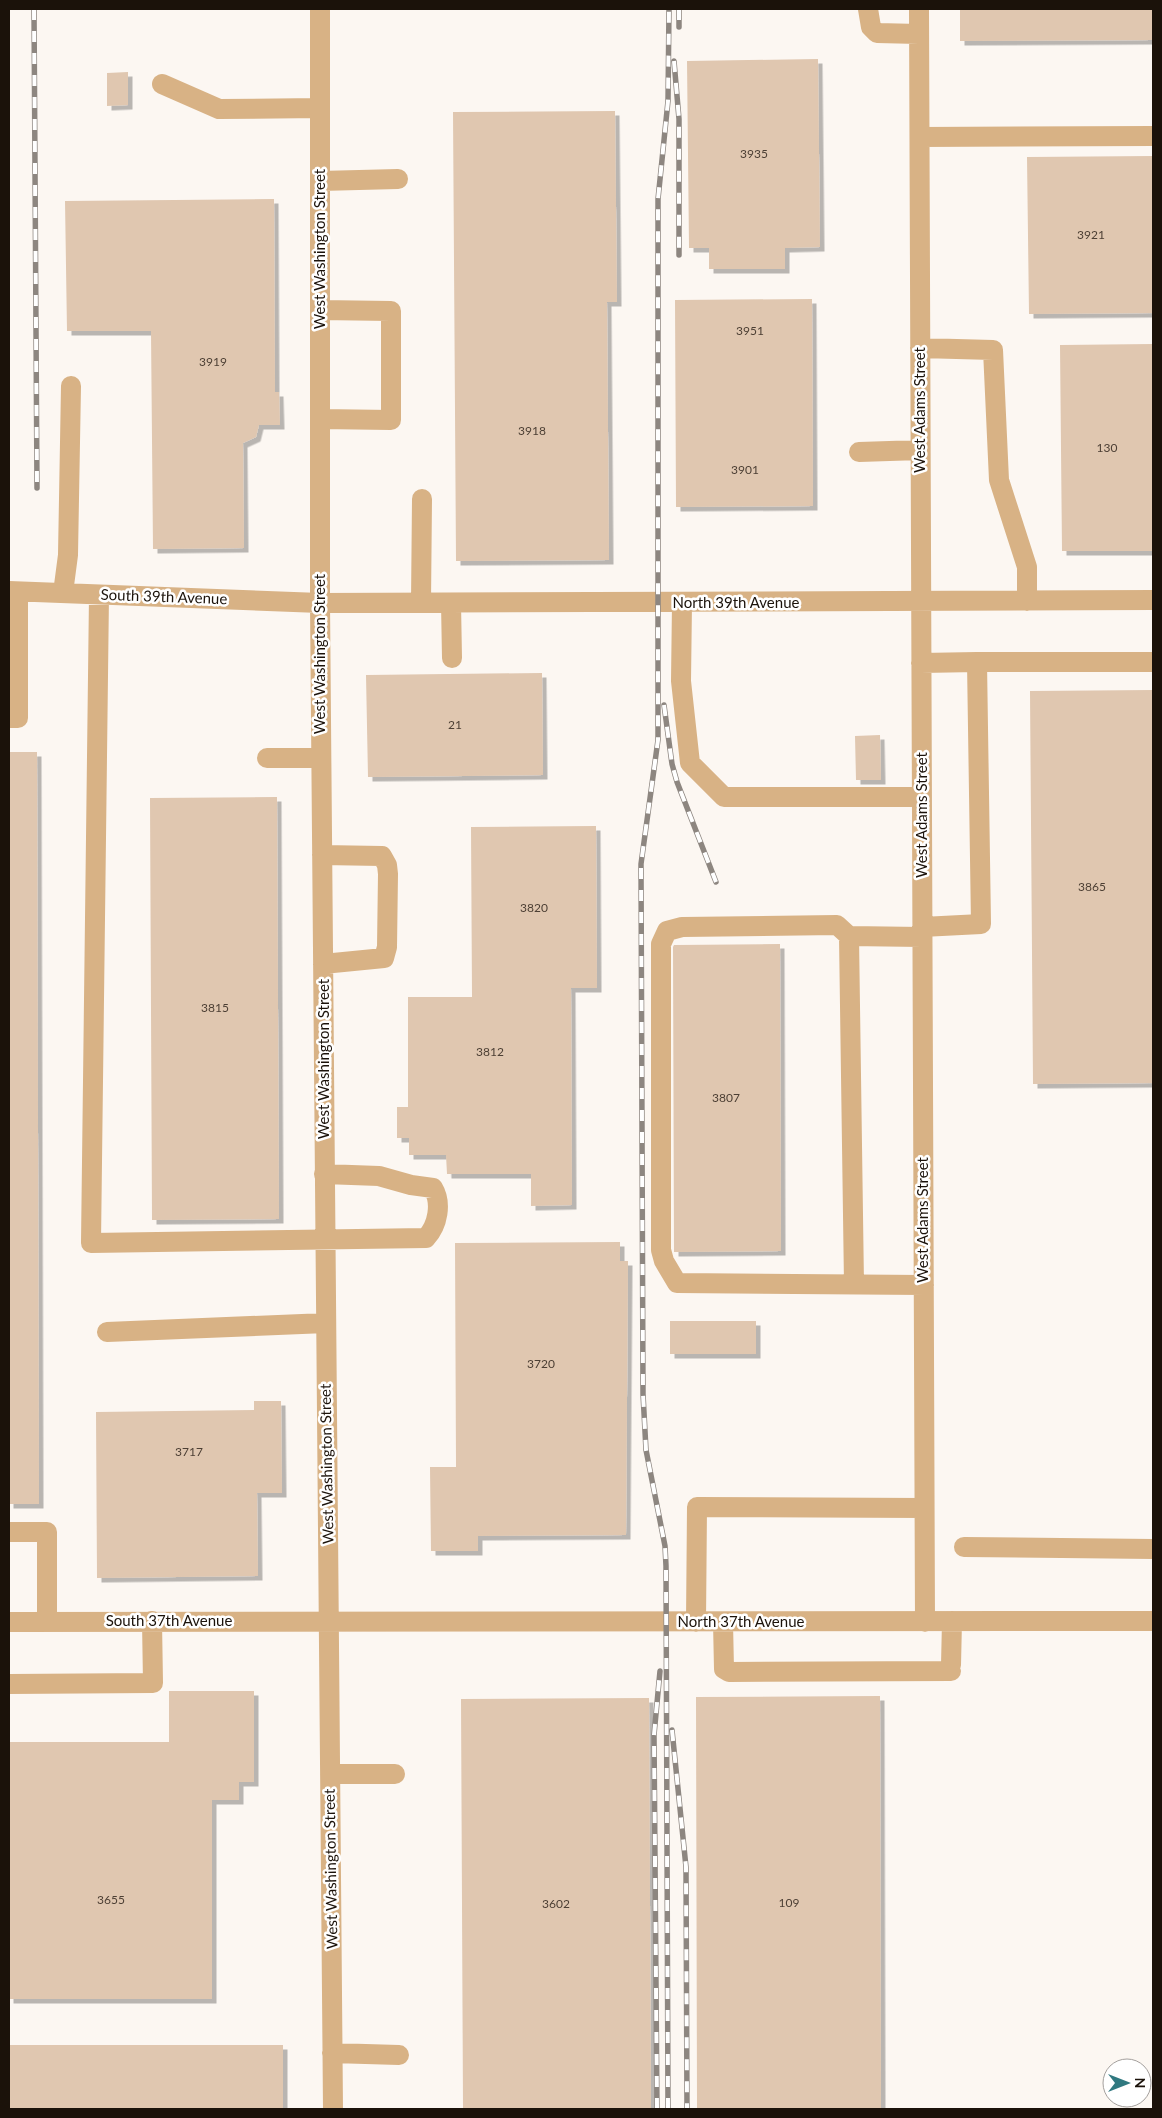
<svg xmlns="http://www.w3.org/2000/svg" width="1162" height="2118" font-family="Lato,sans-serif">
  <defs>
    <filter id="shadow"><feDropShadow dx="4.5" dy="4.5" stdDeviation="0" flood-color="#0004"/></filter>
  </defs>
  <rect width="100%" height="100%" fill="#fcf7f2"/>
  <path fill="#e0c7b0" filter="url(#shadow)" d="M960,9H1153V40L960,41Z
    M818,59L820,247L785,248V269H709V248H689L687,61Z
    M128,72V105L107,106V73Z
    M615,111L617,302H607L609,560L456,561L453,112Z
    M1153,156V313L1029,314L1027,157Z
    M274,199L275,392H279L280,425H259L256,437L243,443L244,548L153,549L151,331H67L65,201Z
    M812,299L813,506L676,507L675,300Z
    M1153,344V551H1062L1060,345Z
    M542,673L543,775L368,777L366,675Z
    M1153,690V1083L1033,1084L1030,691Z
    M880,735L881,780H856L855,736Z
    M9,752H37L39,1504H9Z
    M277,797L279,1219L152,1220L150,798Z
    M596,826L597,988H571L572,1205L531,1206V1174H447L446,1155H409V1138H397V1107H408V997H472L471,827Z
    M780,944L781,1251L674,1252L673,947L674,945Z
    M620,1242V1261H628L626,1535L478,1536V1551H431L430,1467H456L455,1243Z
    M670,1321H756V1354H670Z
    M254,1401H281L282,1493H257L258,1576L97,1578L96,1412L254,1410Z
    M169,1691H254V1782H239V1800H212V1999H9V1742H169Z
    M880,1696L881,2109H697L696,1697Z
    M649,1698L651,2109H463L461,1699Z
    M9,2045H283V2109H9Z"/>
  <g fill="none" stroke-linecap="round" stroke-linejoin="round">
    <path stroke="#d8b285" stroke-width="20" d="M320,9V603L333,2109
      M868,9L871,27L877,33L919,34
      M919,9L925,1622
      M162,84L219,109L320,108
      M920,137L1153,136
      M320,181L398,179
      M320,310L391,311V420L320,419
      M920,348L993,350L999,480L1027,567V601
      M859,452L920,450
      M9,591L320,603L1153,600
      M63,593L68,555L71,386
      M99,595L91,1243L426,1238C438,1225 442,1203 433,1188L411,1185L379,1176L324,1174
      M421,603L422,499
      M451,603L452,658
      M682,603L681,681L690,763L724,797H922
      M977,662H1153
      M921,663L977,662L981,924L922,927
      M9,718H18V592
      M267,758H321
      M322,855L382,856L387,865L388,874L387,947L384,958L323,964
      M849,936L854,1284
      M922,937L849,936L837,925L682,927L667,931L661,944V1250L664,1261L677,1283L924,1285
      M107,1332L326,1323
      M9,1532H47V1622
      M964,1547L1153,1549
      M9,1622L1153,1621
      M696,1622L697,1507L924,1508
      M723,1622L724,1669L729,1672L951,1671
      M951,1665L952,1621
      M9,1684L153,1683L152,1621
      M330,1774H395
      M332,2053L399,2055"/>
    <g stroke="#8d8680" stroke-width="5.5">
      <path id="rail" d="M34,9L37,488
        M679,9V27
        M674,61L679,119V255
        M664,705L672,764L677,782L716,882
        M672,1730L686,1867L687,2109
        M657,2109L654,1735L660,1671
        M668,2109L666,1566L665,1546L646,1450L643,1394L641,864L658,740V199L668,101L669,9"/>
    </g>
    <use href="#rail" stroke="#fff" stroke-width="4" stroke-dasharray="11" stroke-linecap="butt"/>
  </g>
  <g text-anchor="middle" stroke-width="5" stroke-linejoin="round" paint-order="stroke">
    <g font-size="12" fill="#4c3f34">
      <text x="754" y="158">3935</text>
      <text x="1091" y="239">3921</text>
      <text x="750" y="335">3951</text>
      <text x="213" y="366">3919</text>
      <text x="532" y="435">3918</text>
      <text x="1107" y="452">130</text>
      <text x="745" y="474">3901</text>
      <text x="455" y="729">21</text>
      <text x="1092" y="891">3865</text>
      <text x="534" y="912">3820</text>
      <text x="215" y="1012">3815</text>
      <text x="490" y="1056">3812</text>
      <text x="726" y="1102">3807</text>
      <text x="541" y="1368">3720</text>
      <text x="189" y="1456">3717</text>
      <text x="111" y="1904">3655</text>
      <text x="789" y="1907">109</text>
      <text x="556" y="1908">3602</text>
    </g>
    <g font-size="15" fill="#1b120a" stroke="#fff">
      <text transform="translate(320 249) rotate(-90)" y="5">West Washington Street</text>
      <text transform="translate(920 410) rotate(-90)" y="5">West Adams Street</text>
      <text transform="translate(164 597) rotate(2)" y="5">South 39th Avenue</text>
      <text x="736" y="608">North 39th Avenue</text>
      <text transform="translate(320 654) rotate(-90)" y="5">West Washington Street</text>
      <text transform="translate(922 815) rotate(-90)" y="5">West Adams Street</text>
      <text transform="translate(324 1059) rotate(-90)" y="5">West Washington Street</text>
      <text transform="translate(923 1220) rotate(-90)" y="5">West Adams Street</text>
      <text transform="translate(327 1464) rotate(-91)" y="5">West Washington Street</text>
      <text x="169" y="1626">South 37th Avenue</text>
      <text x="741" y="1627">North 37th Avenue</text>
      <text transform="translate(331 1869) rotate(-91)" y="5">West Washington Street</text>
    </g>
  </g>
  <rect width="1162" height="2118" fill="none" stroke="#1b120a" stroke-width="20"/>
  <g transform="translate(1127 2083) rotate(90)"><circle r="24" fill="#ffffff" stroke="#a4a09d"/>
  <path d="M0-4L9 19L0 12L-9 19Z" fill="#307980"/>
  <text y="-8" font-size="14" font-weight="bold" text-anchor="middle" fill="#1b120a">N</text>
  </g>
</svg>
